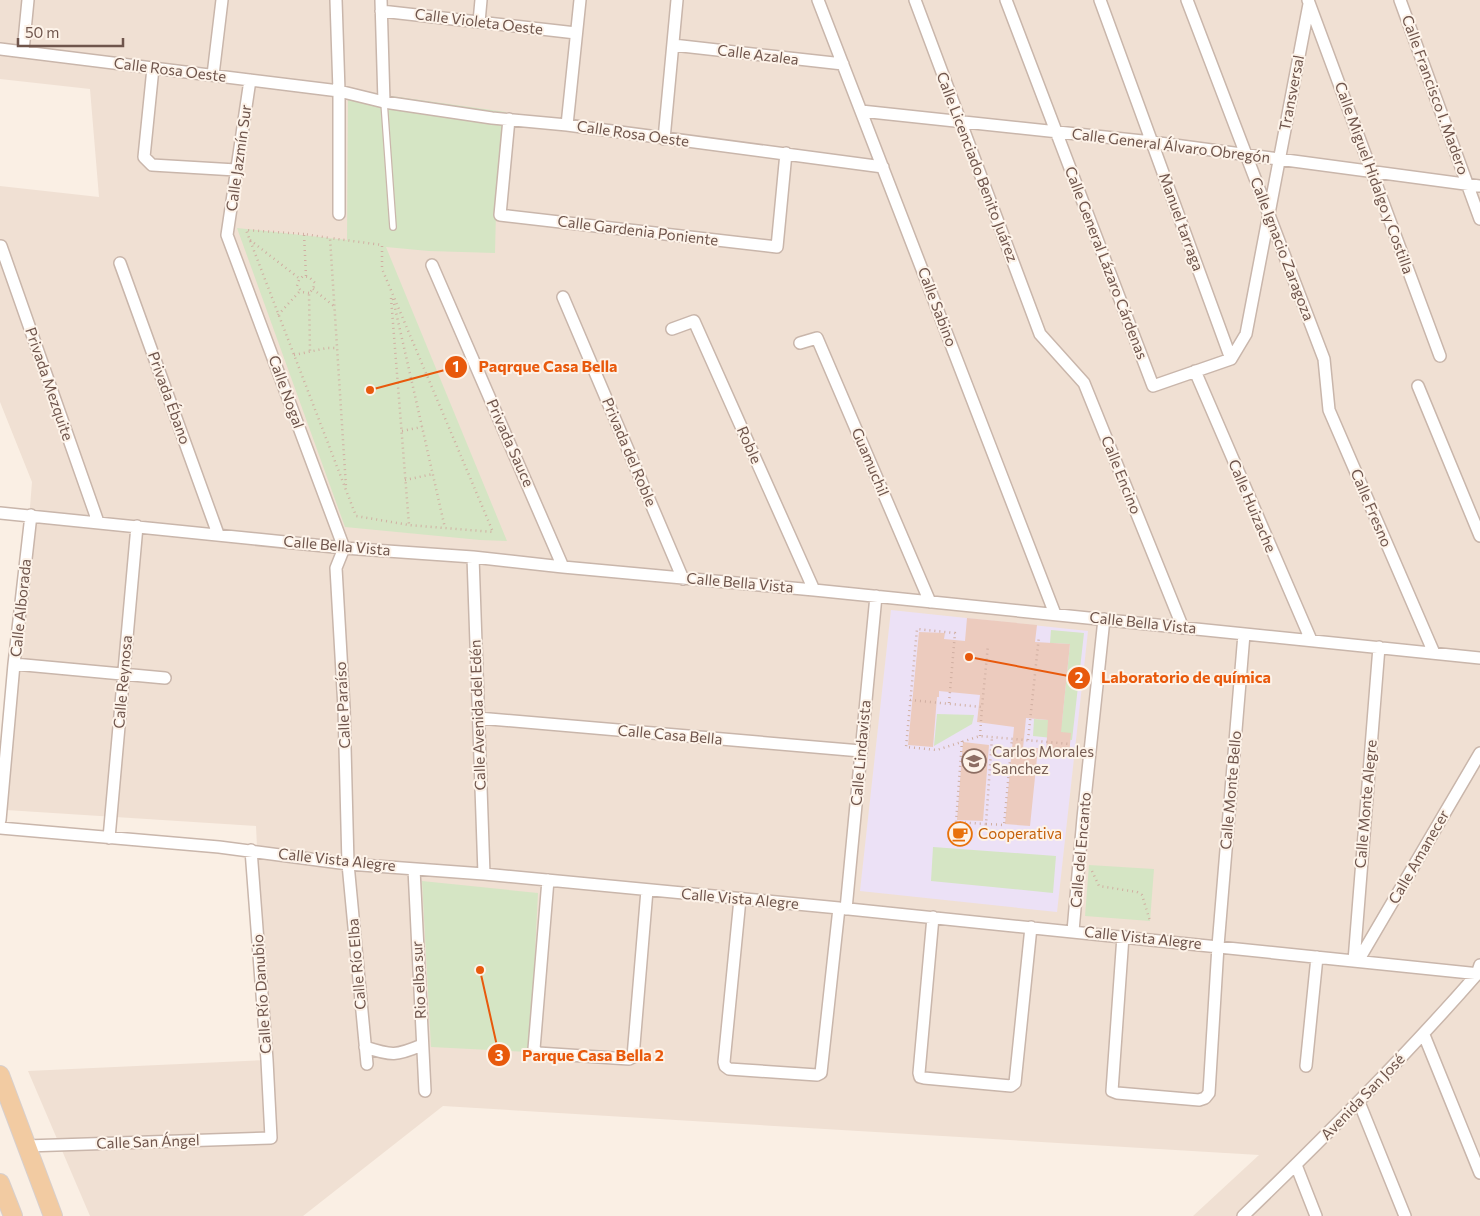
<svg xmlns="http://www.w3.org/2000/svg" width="1480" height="1216" font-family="Commissioner,sans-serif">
  <rect width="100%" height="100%" fill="#faefe4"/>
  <path fill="#f0e0d3" d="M0,0H1480V1216H1193L1259,1155L443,1106L303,1216H90L28,1071L267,1060L256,826L6,810L32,482L0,402V186L99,197L90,89L0,79Z"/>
  <path fill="#ece1f6" d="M891,610L1088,631L1057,912L860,891Z"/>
  <path fill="#d5e5c4" d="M348,88L384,95L506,112L496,213L495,253L429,251L386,247L507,541L480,540L345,527L237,228L347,240Z
    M1051,630L1084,633L1072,740L1033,736L1034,719L1062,721L1070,644L1050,643Z
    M937,714L974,715L972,724L934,746Z
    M933,847L1056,856L1053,893L931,881Z
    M1089,865L1154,869L1150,921L1085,916Z
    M422,881L538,893L530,1052L431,1047Z"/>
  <path fill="#eccbbe" d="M967,618L1037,625L1035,642L1070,644L1061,732L1071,733L1069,756L1046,753L1048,720L1026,718L1023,748H1038L1030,826L1005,824L1014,727L977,722L980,695L939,691V697H937L933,747L908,745L919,632L945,633L944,639L965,641Z
    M963,742L989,745L983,821L957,820Z"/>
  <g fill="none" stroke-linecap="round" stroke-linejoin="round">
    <g stroke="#c9b6ab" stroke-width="8">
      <path id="service" d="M384,102L393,227"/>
    </g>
    <g stroke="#c9b6ab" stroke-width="14">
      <path id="minor" d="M336,0L339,91V214
        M381,0L384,102
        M818,0L1055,614
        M915,0L1040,334L1084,383L1183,628
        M1006,0L1153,386L1231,359
        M1100,0L1231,359
        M1187,0L1324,359L1329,410L1434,653
        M1308,0L1440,356
        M1400,0L1480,219
        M381,11L576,33
        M479,22L481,0
        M673,45L843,64
        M0,49L339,91L384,102L492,118L567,125L883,167
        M23,51L28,0
        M153,68L144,157L152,165L236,170
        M213,75L222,0
        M250,80L227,235L344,548
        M861,111L1152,142L1480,186
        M509,119L500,215L777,247L786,153
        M567,125L580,0
        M664,139L677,0
        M1,246L98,522
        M120,263L218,534
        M432,265L563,567
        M563,297L683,579
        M672,329L694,321L814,590
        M800,343L817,338L930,602
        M1231,359L1246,334L1309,4
        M1195,371L1311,640
        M1418,386L1480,536
        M0,513L344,548L473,557L563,567L814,590L1480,658
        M344,548L336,568L344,708L348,864L367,1064
        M473,557L484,874
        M14,664L165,678
        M478,718L861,751
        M0,820L14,664L31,515
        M0,828L219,847L348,864L484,874L839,908L1480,974
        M109,838L137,526
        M414,869L425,1091
        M548,880L534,1049L538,1053L629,1059L633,1057L647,890
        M740,899L724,1062L725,1066L729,1069L817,1075L821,1073L839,908
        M846,909L876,596
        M933,917L919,1073L920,1077L924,1078L1011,1086L1015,1083L1031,927
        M1073,931L1083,818L1104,619
        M1123,936L1112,1091L1117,1093L1199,1100L1205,1098L1209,1093L1218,946L1244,634
        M1354,961L1379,647
        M1358,961L1480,753
        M1424,1035L1480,1173
        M365,1047C392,1056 396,1056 422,1045
        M1306,1066L1317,957
        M1359,1102L1405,1216
        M26,1146L271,1138L267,1060L251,850
        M1296,1165L1316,1216
        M1243,1216C1325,1137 1403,1059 1477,974L1480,965"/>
    </g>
    <g stroke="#d7cfcd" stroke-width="20">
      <path id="primary" d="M0,1075L53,1216
        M0,1183L13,1216"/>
    </g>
    <path stroke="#d0afa2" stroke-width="2.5" stroke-dasharray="1 4" stroke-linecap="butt" d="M304,234L246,230L356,516L409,525L493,532L385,276L382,269V245L330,238
      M250,240L300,279
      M306,276L304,234L330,238L346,487
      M313,289L335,307
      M309,293L302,292L297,286L299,280L303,276L309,277L315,283L313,289L309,293L310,352
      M391,298L409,525
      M393,299L445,528
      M278,315L300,291
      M294,355L327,348H337
      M402,431L422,427
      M405,480L433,474
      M910,700L982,707L988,645
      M949,703L955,633L917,629L906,747L937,750L980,736L1070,744
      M980,736L982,707
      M1028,740L1039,636
      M962,741L956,822L986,824L992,737
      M986,824L1004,825L1012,739
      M1092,871L1099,886L1137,892L1142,895L1150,921"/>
    <use href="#service" stroke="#fff" stroke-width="5.5"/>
    <use href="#minor" stroke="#fff" stroke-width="11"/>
    <use href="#primary" stroke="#f2cba2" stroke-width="18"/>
  </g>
  <defs>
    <g id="school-ring" transform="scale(1.25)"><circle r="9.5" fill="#fdf3e9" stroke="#8d6e63" stroke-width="1.5"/><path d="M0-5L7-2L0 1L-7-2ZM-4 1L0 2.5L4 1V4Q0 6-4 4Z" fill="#8d6e63"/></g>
    <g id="cafe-ring" transform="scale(1.25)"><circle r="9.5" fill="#fdf3e9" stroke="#e8710a" stroke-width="1.5"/><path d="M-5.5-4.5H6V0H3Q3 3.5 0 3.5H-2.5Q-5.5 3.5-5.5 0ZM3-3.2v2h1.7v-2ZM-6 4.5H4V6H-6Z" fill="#e8710a"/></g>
  </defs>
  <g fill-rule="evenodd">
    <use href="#school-ring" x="974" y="761"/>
    <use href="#cafe-ring" x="960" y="834"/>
  </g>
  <g text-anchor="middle" stroke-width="4" stroke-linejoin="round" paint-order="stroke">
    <g font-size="15" fill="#6f554c" stroke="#fdf3e9">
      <text transform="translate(479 22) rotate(7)" y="5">Calle Violeta Oeste</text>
      <text transform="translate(758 55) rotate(7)" y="5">Calle Azalea</text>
      <text transform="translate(170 70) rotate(7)" y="5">Calle Rosa Oeste</text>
      <text transform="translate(1292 93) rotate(-79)" y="5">Transversal</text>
      <text transform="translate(1435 95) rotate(70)" y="5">Calle Francisco I. Madero</text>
      <text transform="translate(633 134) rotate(8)" y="5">Calle Rosa Oeste</text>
      <text transform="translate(1171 146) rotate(7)" y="5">Calle General Álvaro Obregón</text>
      <text transform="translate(239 158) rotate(-82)" y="5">Calle Jazmín Sur</text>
      <text transform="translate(977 167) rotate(69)" y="5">Calle Licenciado Benito Juárez</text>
      <text transform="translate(1374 178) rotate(70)" y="5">Calle Miguel Hidalgo y Costilla</text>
      <text transform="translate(1181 222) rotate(70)" y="5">Manuel tarraga</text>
      <text transform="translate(638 231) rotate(7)" y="5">Calle Gardenia Poniente</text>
      <text transform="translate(1282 249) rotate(69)" y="5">Calle Ignacio Zaragoza</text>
      <text transform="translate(1106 263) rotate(69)" y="5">Calle General Lázaro Cárdenas</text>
      <text transform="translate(937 307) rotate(69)" y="5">Calle Sabino</text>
      <text transform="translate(49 384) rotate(71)" y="5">Privada Mezquite</text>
      <text transform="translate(286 392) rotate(70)" y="5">Calle Nogal</text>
      <text transform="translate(169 398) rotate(70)" y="5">Privada Ébano</text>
      <text transform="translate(510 443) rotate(66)" y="5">Privada Sauce</text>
      <text transform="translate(749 445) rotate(66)" y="5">Roble</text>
      <text transform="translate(629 452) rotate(67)" y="5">Privada del Roble</text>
      <text transform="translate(870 462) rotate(67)" y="5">Guamuchil</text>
      <text transform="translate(1121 475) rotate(68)" y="5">Calle Encino</text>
      <text transform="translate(1252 506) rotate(67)" y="5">Calle Huizache</text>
      <text transform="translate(1371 508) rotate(67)" y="5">Calle Fresno</text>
      <text transform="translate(337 546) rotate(5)" y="5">Calle Bella Vista</text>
      <text transform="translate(740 583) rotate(5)" y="5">Calle Bella Vista</text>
      <text transform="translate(21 608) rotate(-84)" y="5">Calle Alborada</text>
      <text transform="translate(1143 623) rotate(6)" y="5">Calle Bella Vista</text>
      <text transform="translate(123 682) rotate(-85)" y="5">Calle Reynosa</text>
      <text transform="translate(343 705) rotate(-93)" y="5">Calle Paraíso</text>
      <text transform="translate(478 715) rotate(-92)" y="5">Calle Avenida del Edén</text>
      <text transform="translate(670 735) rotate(5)" y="5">Calle Casa Bella</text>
      <text transform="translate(861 753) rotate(-85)" y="5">Calle Lindavista</text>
      <text transform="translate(1231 790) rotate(-85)" y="5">Calle Monte Bello</text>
      <text transform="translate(1366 804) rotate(-85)" y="5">Calle Monte Alegre</text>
      <text transform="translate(1081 850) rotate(-85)" y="5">Calle del Encanto</text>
      <text transform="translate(1419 857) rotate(-60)" y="5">Calle Amanecer</text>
      <text transform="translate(337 860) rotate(6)" y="5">Calle Vista Alegre</text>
      <text transform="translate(740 899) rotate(5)" y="5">Calle Vista Alegre</text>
      <text transform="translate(1143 938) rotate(6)" y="5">Calle Vista Alegre</text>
      <text transform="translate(357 964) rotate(-95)" y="5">Calle Río Elba</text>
      <text transform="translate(419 980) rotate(-93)" y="5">Rio elba sur</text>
      <text transform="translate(262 994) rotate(-94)" y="5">Calle Río Danubio</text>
      <text transform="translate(1363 1097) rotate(-46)" y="5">Avenida San José</text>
      <text transform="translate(148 1142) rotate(-2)" y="5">Calle San Ángel</text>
    </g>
    <g font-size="15" fill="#785e54" stroke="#fdf3e9" text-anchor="start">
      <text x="992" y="757">Carlos Morales<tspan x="992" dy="17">Sanchez</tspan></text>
    </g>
    <g font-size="15" fill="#c56008" stroke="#fdf3e9" text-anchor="start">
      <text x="978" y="839">Cooperativa</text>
    </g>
  </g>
  <path fill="none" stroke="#e8590c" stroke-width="2" d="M370 390L456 367M969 657L1079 678M480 970L499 1055"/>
  <g fill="#e8590c" stroke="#fdf3e9" stroke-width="2">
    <circle cx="370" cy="390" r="5"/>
    <circle cx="969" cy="657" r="5"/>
    <circle cx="480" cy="970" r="5"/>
    <circle cx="456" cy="367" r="12"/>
    <circle cx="1079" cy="678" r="12"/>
    <circle cx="499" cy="1055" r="12"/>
  </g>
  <g font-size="15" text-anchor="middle" font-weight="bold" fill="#fff">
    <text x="456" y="372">1</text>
    <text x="1079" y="683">2</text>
    <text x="499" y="1061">3</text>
  </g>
  <g font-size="16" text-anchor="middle" font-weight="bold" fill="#e8590c" stroke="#fdf3e9" stroke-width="4" stroke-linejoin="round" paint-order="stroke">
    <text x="548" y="372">Paqrque Casa Bella</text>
    <text x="1186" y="683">Laboratorio de química</text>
    <text x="593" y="1061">Parque Casa Bella 2</text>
  </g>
  <path d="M18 38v8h105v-8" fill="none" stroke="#6f554c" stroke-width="2.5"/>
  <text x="25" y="38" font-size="15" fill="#6f554c" stroke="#fdf3e9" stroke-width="4" paint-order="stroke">50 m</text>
</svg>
